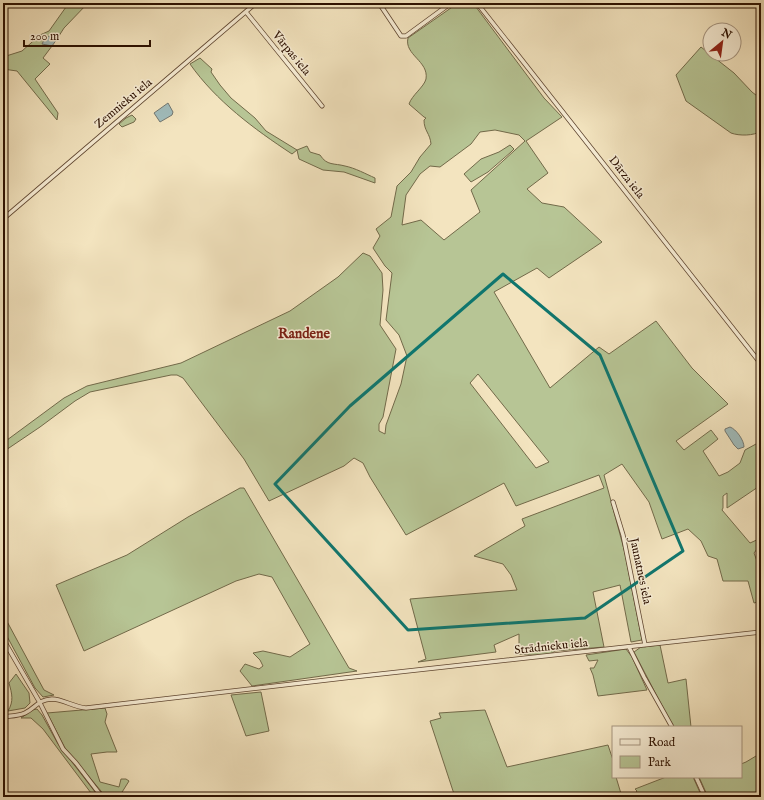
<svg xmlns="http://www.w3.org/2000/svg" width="764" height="800" font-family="'IM FELL English',serif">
  <rect width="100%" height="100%" fill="#f3e4bf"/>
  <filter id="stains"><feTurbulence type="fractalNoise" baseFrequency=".005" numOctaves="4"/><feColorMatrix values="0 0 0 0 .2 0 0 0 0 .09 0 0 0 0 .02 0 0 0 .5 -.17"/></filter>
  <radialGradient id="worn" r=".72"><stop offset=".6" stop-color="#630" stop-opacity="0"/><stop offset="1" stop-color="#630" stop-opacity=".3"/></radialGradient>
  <path fill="#b7c595" stroke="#726a4a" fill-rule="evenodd" d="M66,3H88L64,28L57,39L52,34L46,46H52L43,58L50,64L35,79L58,113L57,120L17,71L3,69V57L22,51L40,35L49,31L66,7Z
    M458,3H473L544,98L562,117L526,141L548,173L527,189L542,203L564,207L602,242L549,278L537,268L494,292L550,388L599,347L609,354L656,321L692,368L728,404L676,441L684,450L711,430L718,439L703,451L719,476L728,472L740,463L745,450L756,444L761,445V485L727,508V493L723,496V508L722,510L750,543L761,538V547L757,549L754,553L761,572V601L754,603L748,581H723L717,559L708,556L701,541L688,529L662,539L649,502L622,464L604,475L625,553L642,640L631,642L620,585L593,592L604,647L555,651C550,657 527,655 519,654V634L494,645L496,652L418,662L426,659L410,599L517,590L511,575L503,564L474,556L525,526L522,519L604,488L599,475L516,506L504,483L406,535L370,477L363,463L354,458L344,466L269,501L244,459L183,378L177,375H171L90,392L75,401L40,427L3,452V443L64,398L87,386L181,363L290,311L338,277L363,253L370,256L382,273L383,290L380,325L396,349L383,417L379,424V431L385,434L386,425L401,384L407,356L399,335L386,320L392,273L385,266L373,248L380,236L376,229L391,217L397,186L411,172L420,157L431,144C430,133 424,131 424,120L426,118L424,117L409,104C412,95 424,87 426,79C429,61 404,55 408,38ZM495,130L519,135L525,141L471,190L480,212L444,240L421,220L402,225L406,195L420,174L430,166L440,167L471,144L480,132ZM478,374L549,462L536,468L470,383Z
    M701,47L734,73L752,92L761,99V131C754,136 739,136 731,133L686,101L676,75Z
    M200,58L212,69L211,72L220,85L231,98L255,118L266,131L297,150L307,146L310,152L320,155C327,166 334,163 345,166C355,168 366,174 375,178V183L344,172L323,170L299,159L297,150L292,154C254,129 216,101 190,64Z
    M132,115L136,119L134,122L122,127L119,124L126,118Z
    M510,145L514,149L511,152L488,172L471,182L464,174L481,159L499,152Z
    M240,488H244L349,668L357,671L252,686L240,671L245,664L259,669L263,666L260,660L253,653L263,651L290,657L310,644L272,577L259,574L236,581L84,651L56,585L127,555L188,517Z
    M3,614L44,690L54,695L43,697L35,688L3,629Z
    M660,645L668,683L686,679L691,727H673L634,652L641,647Z
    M626,649L632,657L647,690L598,696L593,675L590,668H594L598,660L589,661L586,655Z
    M16,674L29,693L30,703L25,708L8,711C14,701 12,694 9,683Z
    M261,692L269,731L246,736L231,695Z
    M105,708L107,714L105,722L117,752H107L91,754L100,782L119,787L121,779H126L129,781L119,797H106L65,748L47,713Z
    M37,709L42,715L58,744L99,797H94L43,729L31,718H21L32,710Z
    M485,710L507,767L608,745L613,760V777H616L622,797H455L430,721L441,718L439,713Z
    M761,753V797H708L699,777H741V764L746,762Z
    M666,777H693L702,797H632L637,791L635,789Z"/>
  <path fill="#a0bcbc" stroke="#727771" d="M52,34L57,39L52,46L42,44L44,40Z
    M168,103L173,112L172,115L160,122L154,113Z
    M730,427C736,429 744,440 744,447L738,449L734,445L725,431V429Z"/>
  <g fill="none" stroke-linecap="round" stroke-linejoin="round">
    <g stroke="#5e4530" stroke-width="5">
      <path id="street" d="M379,3L401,36H406L451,3
        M477,3L761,364
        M246,12L322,106
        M3,219L256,3
        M613,502L623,535L645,645
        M3,639L39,701L63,749L76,763L102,797
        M629,647L644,677L672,727
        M3,717C10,716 19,716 25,713C37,707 37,700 52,699C62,699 74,707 86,708L344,678L761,632
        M696,777L705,797"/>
    </g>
    <use href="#street" stroke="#f7edd5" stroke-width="3.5"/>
  </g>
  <path fill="none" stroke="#0f766e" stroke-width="3" stroke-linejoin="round" d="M503,274L600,355L683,551L585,618L408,630L275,484L350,406Z"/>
  <g text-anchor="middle" stroke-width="3" stroke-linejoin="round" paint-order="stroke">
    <g font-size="12" fill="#2c1000" stroke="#f7edd5">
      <text transform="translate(292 53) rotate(51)" y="4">Vārpas iela</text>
      <text transform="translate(123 103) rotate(-40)" y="4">Zemnieku iela</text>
      <text transform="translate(627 177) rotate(52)" y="4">Dārza iela</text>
      <text transform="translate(641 571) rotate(78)" y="4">Jaunatnes iela</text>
      <text transform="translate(551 646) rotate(-6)" y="4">Strādnieku iela</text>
    </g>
    <g font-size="14" font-weight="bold" fill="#7a1f14" stroke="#f7edd5">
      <text x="304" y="338">Randene</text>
    </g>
  </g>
  <rect width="764" height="800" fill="none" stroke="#f3e4bf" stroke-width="16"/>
  <rect x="4" y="4" width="756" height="792" fill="none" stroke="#2c1000" stroke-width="2"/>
  <rect x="8" y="8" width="748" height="784" fill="none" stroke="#2c1000"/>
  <rect x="612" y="726" width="130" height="52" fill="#f7edd5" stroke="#a69580"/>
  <rect x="620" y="739" width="20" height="6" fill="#f7edd5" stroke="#a69580"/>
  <text x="648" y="746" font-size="12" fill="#2c1000">Road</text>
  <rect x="620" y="756" width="20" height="12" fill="#b7c595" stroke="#a69580"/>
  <text x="648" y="766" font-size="12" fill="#2c1000">Park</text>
  <g transform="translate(722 42) rotate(29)"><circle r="19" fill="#f7edd5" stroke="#a69580"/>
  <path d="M0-3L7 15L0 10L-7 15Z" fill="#8f2418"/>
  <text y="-6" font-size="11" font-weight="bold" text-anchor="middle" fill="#2c1000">N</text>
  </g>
  <path d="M24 40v6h126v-6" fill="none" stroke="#2c1000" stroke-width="2"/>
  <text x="30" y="40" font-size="12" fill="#2c1000" stroke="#f7edd5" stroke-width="3" paint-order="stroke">200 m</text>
  <rect width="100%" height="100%" filter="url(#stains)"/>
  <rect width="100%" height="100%" fill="url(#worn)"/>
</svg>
